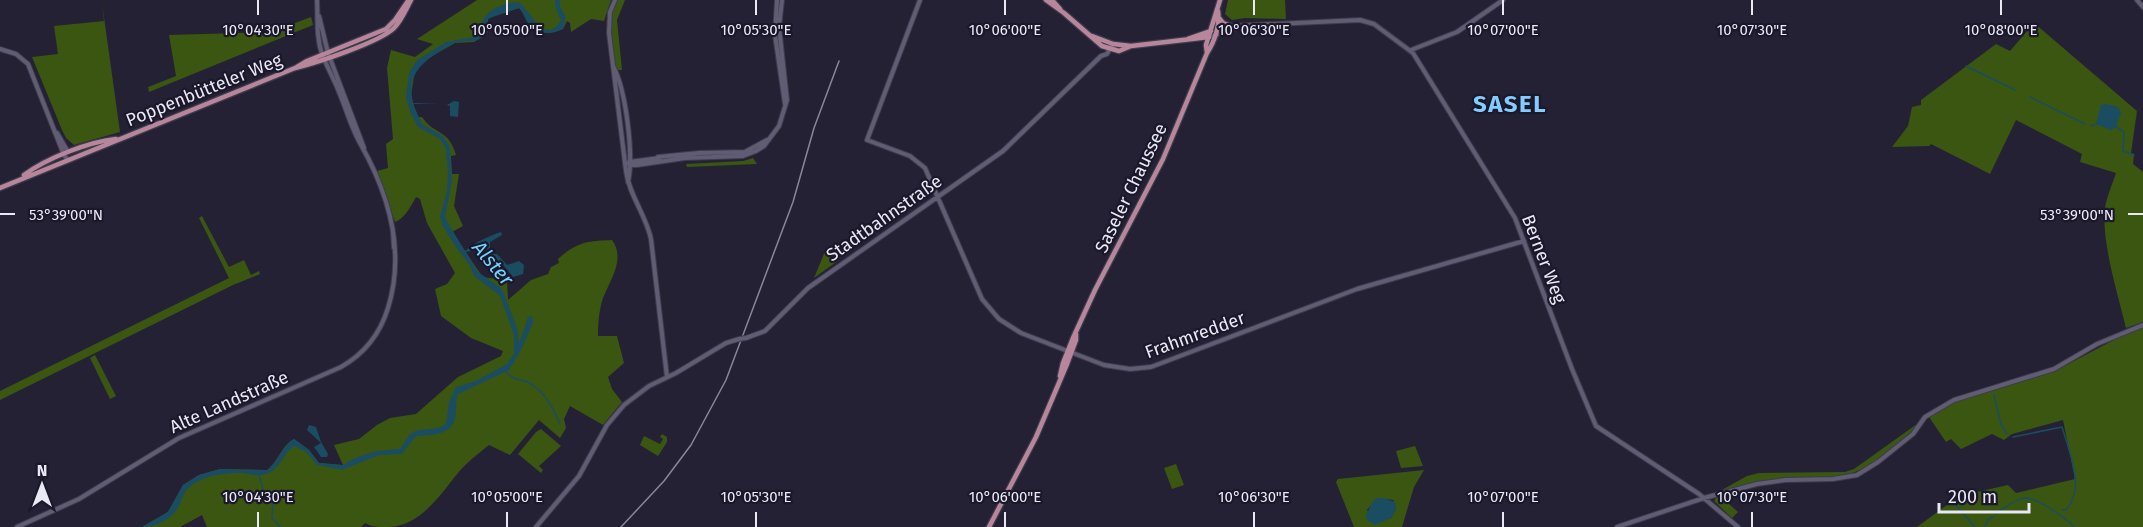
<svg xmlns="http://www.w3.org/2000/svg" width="2143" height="527" font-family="'Fira Sans',sans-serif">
  <rect width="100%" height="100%" fill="#242135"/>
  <path fill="#3b5610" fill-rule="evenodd" d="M477,0H611L604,21L591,19L571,32L570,23L567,21L563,29C552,34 538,36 530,25C525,20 524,13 519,8L492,17L488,19V32L474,42L455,43L427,59L418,67L415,71L411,95L417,117H422C434,135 449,129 456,155L451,156L452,174H459L454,206L463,226L452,232L482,276C491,280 498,277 507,280L508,300L531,280L548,274L551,267L559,263L558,259C577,242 587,241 612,240C626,259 610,280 603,298C599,311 598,323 598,336H617L624,363L608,377L612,389L622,402L603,425L570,406L564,419L566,428L560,438L539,420L510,455L489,445C478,454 467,462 458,473C439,496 420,527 387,527C378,527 372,527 365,523L361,527H207L202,515L180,527H142L168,512L183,485L199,475L220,469L267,470C278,462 282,445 294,439L309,450L319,463L343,465L334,445L359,439L377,425L390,418L416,414L458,377L501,356L503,351L471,338L441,316L435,289L447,284L455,273L427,223L420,199L416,197C411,206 405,218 395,222L377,171L388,168L386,144L393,139L387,68L391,50L415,57L433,44L417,39Z
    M617,0H625L617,20L622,70H618L615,66C613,43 606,21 617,0Z
    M1228,0H1285L1286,19L1245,18L1232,20L1225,14Z
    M102,3L120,132L74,145L66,138L62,130L32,57L58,54L54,26L104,21Z
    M311,17L313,25L149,92L148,87L176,76L169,35L271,32Z
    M2034,23L2137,111L2131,153L2134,154L2133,164L2143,172V322L2126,328C2118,294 2101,242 2105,208C2107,196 2112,185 2116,173L2080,162L2082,154L2016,120L1990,174L1931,144L1929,146L1892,147L1908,126L1912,107L1921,105V100L1996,44L2010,51Z
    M753,158L757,164L687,167L686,164L743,161Z
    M202,216L229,267L244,260L251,275L259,271L260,274L233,285L0,400V391L229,278L199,218Z
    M826,249L839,260L814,278Z
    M2143,328V527H1917L1959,496L2008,485L2016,493L2075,479L2063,420L2012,434L2004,440L1992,434L1961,449L1951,439L1946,442L1929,417L1956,401L2053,372L2127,333Z
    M95,355L116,396L110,399L90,358Z
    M1917,424H1919C1899,448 1867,473 1835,477C1813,480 1791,477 1770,480C1753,482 1737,489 1720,493V491L1747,476L1759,473L1845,472L1854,469Z
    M541,429L561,446L539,466L543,470L541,473L518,454L536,432Z
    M662,434L667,437V442L658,456L640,445L644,436L660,444L663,439L660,437Z
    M1415,446L1423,466L1401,468L1396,451Z
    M1176,464L1184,485L1172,489L1164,468Z
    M1424,470L1414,487L1402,527H1354L1336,482L1338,479ZM1378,498L1393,500L1396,509L1391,518L1376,523L1367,510Z
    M1729,495V504L1738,512L1732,518L1714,501L1716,498Z"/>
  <path fill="#1a4d62" d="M555,0H560V7L566,17L563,29C552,34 538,36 530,25C525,20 524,13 519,8L492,17L488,19V32C477,44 473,40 459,42C453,43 447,47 442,50C420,63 407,76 413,103H439L447,105L454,101L459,102L458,117L450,116V106L439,103L413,104L422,124L443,136L450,147L452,181L445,218L465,251C475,242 489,236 501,232L502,235L490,242V248L485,251L486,254H497L507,265L519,261L524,265L523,274L513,277L500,261L492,264V261H488L481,249L466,252L478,272L501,288L505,296L518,331L519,344L528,317L532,316L533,323L520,352L509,370L458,394C455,403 457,411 455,419C450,436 429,435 416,436L402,454L379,455L342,470L317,465L306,452L294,446C284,453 281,467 269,473C261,477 250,474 241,473C223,473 207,475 192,485C185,490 183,496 180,504C173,519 157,527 142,527L168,512L183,485L199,475L220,469L267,470C279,462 282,445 294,439L309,450L319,463L343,465L353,459L376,451L400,449C404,444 407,436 412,433C420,427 433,432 446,424L449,402L456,387L476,381L507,364L514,353V335L500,296L474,276L469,264L457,249L443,226L440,217L447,191L448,173L446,149L440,139L418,127L411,114L406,98L409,73L417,60L446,42L479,36C483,30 481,22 485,17C490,8 511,0 520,3C530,11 546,47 561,20L556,9Z
    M2106,104L2118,107L2121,113L2116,127L2111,130L2096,124L2101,105Z
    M309,425L316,427L321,442L328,454L327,457H321L314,447L321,443L307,430Z
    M1378,498H1384L1395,502L1396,509L1391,518L1375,525L1367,520L1366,515L1373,501Z"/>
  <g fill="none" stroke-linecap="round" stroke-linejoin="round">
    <path stroke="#1a4d62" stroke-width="1.5" d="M1966,66L2015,90
      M2030,97L2085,124
      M2091,126L2096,124
      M2116,127L2124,132L2123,151L2134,155
      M506,372C515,381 517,378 527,382C543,389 554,409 560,424
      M1994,395L2001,424L2007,434
      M2013,437L2062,427C2069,451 2086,489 2066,510H2062
      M259,475L263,489
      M265,492L273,505L272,518L280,527
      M1954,503L1975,527
      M1995,514C2004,509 2014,499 2025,498C2037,498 2067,518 2074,527
      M1984,527L1989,519L1993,517"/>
    <g stroke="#3e3b4c" stroke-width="6">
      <path id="secondary" d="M615,0L610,12L609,33L626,171C629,195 646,215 651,239L667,377
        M777,0L775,35L785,104
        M920,0L867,140L910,156L925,168L982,299L999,319L1021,333L1104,365L1130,369L1151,367L1357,289L1524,241
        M2137,0L2143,7
        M319,16L328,53L364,148
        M1217,29L1231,26L1360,20L1374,24L1413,53L1515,218L1572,369L1596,426L1699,494L1738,527
        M1209,37L1237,28
        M0,49L16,54L28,64L64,155L67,159
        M1411,50L1457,32L1503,0
        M613,66C626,90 634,155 628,182
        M57,133L68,152
        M745,152L767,140
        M658,157L699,153L745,152
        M629,162L660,158
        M626,163L637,165L685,158L743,156L756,151L764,146L779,126L787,100L779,27L782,0
        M393,232L394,248
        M746,338L765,331L808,288L1003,151L1101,56L1107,54L1111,47
        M17,527L79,499L179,438L341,367C364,354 380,334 388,308C406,250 389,194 360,143C351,127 346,108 339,92C334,79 327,67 322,54C316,37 318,18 317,0
        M536,527L579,476L607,425L624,405L649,386L676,373L726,343L739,339
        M1617,527L1704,498L1757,484L1785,480L1833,479L1857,475L1878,462L1913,434L1925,417L1954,400L2054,369L2097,344L2143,325"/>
    </g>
    <g stroke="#3e3b4c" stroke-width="7">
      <path id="primary" d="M1046,0L1064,13L1102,46L1119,51L1131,46
        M1052,0L1060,9
        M1219,18L1223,23L1231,26
        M1092,36L1113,44L1131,46L1209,37
        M1188,39L1211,31
        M1207,53L1206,45L1220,0
        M297,67L307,61L386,29L395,20L408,1
        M24,175C47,158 88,142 116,139
        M0,188C98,148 196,108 295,68C316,63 380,42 394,28C402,20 406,9 411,0
        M1060,376L1063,363L1073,338L1095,290L1163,159L1207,53C1215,41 1220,25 1218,11
        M989,527L1036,437L1067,364L1076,340V334"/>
    </g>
    <use href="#secondary" stroke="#5f5c73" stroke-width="4"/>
    <use href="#primary" stroke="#b7869b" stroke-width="4.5"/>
    <path stroke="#898797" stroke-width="1.5" d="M621,527L664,481L691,445L726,380L793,202L814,128L839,61"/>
    <g stroke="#3e3b4c" stroke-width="6" stroke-linecap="butt">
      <path id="secondary-bridge" d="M739,339L746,338"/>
    </g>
    <use href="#secondary-bridge" stroke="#5f5c73" stroke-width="4"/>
  </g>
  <path fill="none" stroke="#e9e8f5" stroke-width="2" d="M258,0V15M507,0V15M756,0V15M1005,0V15M1254,0V15M1503,0V15M1752,0V15M2001,0V15M0,214H15M2128,214H2143M258,512V527M507,512V527M756,512V527M1005,512V527M1254,512V527M1503,512V527M1752,512V527"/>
  <g text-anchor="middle" stroke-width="4.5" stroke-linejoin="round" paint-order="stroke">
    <g font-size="18" fill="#e9e8f5" stroke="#1b182b">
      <text transform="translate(204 90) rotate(-22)" y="6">Poppenbütteler Weg</text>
      <text transform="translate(1131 188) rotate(-64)" y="6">Saseler Chaussee</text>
      <text transform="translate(884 218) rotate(-35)" y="6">Stadtbahnstraße</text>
      <text transform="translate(1544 259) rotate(69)" y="6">Berner Weg</text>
      <text transform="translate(1195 335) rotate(-20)" y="6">Frahmredder</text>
      <text transform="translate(229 402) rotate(-24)" y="6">Alte Landstraße</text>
    </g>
    <g font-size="20" font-style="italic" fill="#71d3fc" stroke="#1b182b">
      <text transform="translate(493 263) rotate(50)" y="7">Alster</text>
    </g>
    <g font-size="24" font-weight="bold" letter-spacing="1.5" fill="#85ccfe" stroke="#1b182b">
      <text x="1510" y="112">SASEL</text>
    </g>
  </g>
  <g font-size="15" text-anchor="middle" fill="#e9e8f5" stroke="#1b182b" stroke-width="4.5" stroke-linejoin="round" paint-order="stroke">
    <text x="258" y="35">10°04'30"E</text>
    <text x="507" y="35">10°05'00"E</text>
    <text x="756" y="35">10°05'30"E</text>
    <text x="1005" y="35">10°06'00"E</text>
    <text x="1254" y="35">10°06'30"E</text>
    <text x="1503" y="35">10°07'00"E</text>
    <text x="1752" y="35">10°07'30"E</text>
    <text x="2001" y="35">10°08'00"E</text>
    <text x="66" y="220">53°39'00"N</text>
    <text x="2077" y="220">53°39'00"N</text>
    <text x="258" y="502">10°04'30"E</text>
    <text x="507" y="502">10°05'00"E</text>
    <text x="756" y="502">10°05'30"E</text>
    <text x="1005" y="502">10°06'00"E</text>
    <text x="1254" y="502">10°06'30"E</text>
    <text x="1503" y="502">10°07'00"E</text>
    <text x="1752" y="502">10°07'30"E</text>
  </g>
  <g transform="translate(42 485)" stroke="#1b182b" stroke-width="4.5" paint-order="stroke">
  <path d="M0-4.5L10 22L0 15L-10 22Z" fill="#e9e8f5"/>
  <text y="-9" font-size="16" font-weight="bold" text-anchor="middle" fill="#e9e8f5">N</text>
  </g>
  <path d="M1939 503v9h90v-9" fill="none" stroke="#e9e8f5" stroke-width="3"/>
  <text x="1948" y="503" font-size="18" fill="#e9e8f5" stroke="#1b182b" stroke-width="4.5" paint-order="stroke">200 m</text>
</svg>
